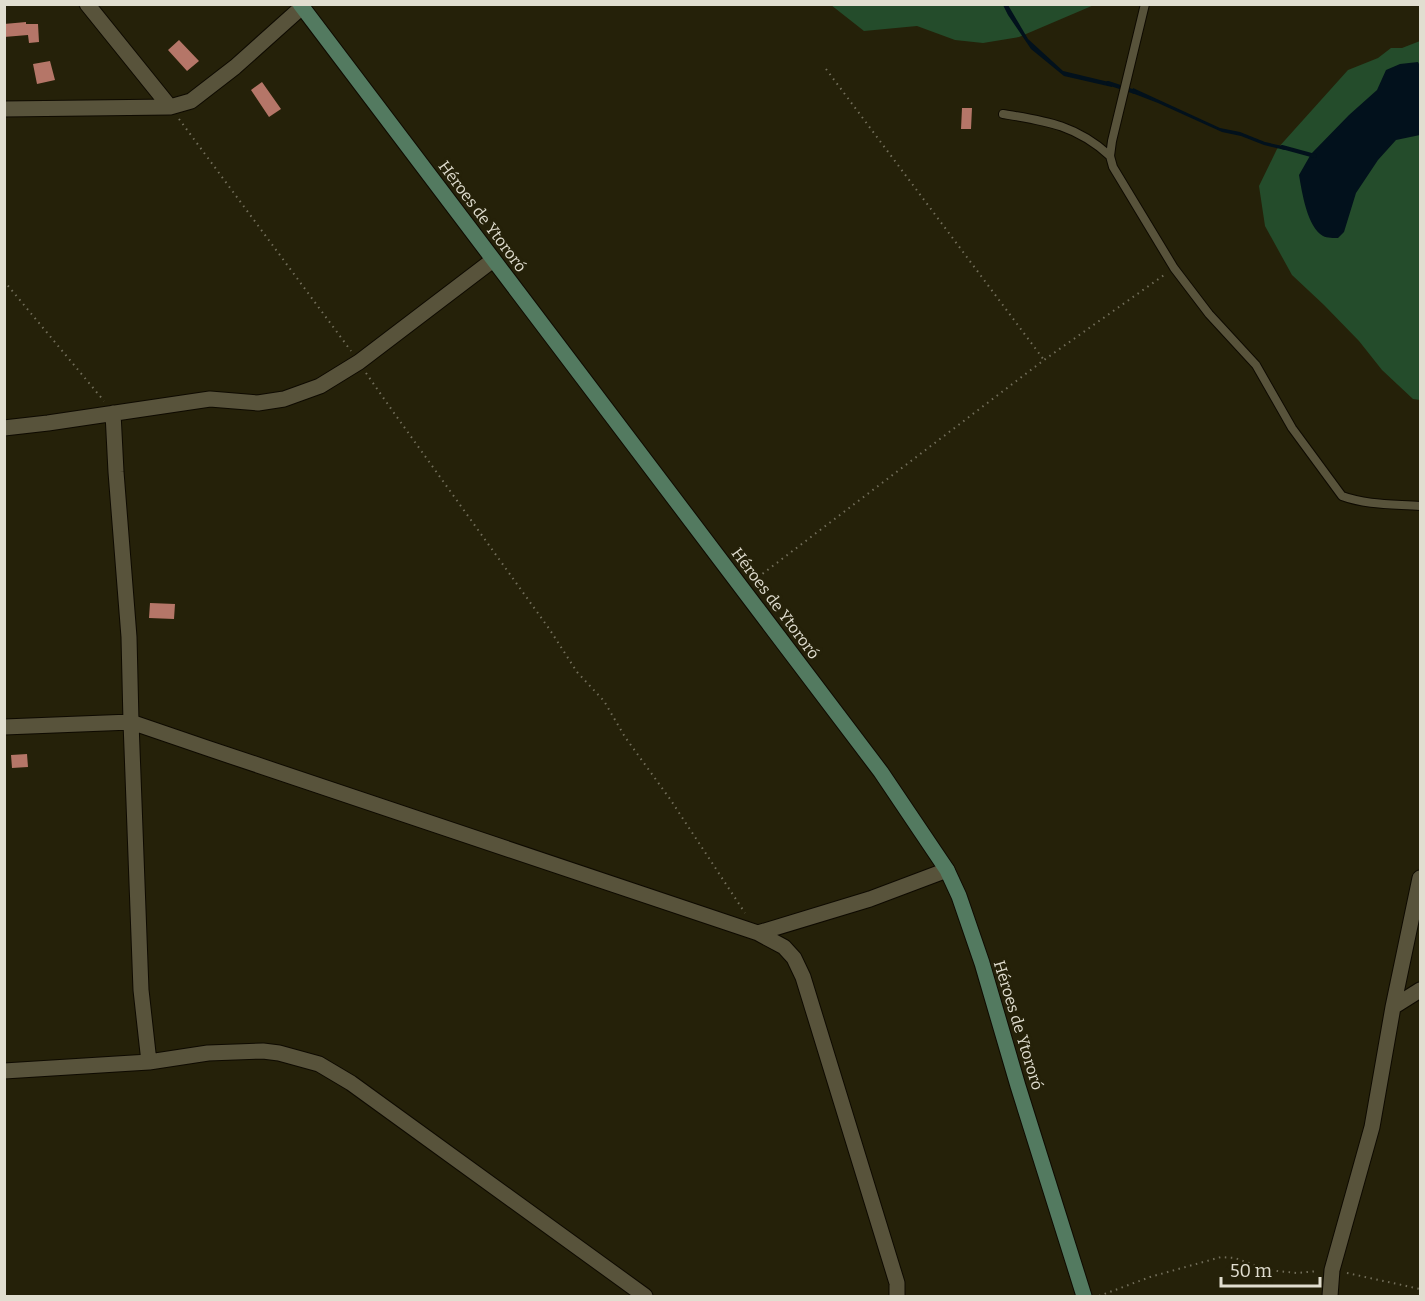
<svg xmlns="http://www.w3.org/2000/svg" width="1425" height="1301" font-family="Bitter,serif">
  <rect width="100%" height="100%" fill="#252109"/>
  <path fill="#244c2b" d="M831,5H1094L1019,37L983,43L955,40L917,26L864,31Z
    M1420,41V400L1413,399L1382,370L1359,341L1324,305L1292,275L1265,226L1259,186L1277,149L1348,70L1378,58L1391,48H1402Z"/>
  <path fill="#02111c" d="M1003,5H1008L1028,39L1063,71L1113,83L1112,87L1064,76L1031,49L1008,15Z
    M1418,62L1420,66V103L1419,105L1420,135L1396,140L1378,160L1356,193L1344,232L1338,238C1334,238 1327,238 1323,236C1307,227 1302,192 1299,175L1311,154L1349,115L1377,90L1386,70L1400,64Z
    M1133,88L1220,128L1240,132L1265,142L1287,147L1285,150L1264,145L1241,136L1222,132L1158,103L1132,93Z"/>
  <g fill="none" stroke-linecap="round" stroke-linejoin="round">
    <path stroke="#02111c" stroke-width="4" d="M1108,83L1135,92
      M1282,147L1315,156"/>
  </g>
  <path fill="#b57668" d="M26,22V24H38L39,42L29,43L28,35L4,37V24Z
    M179,40L199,61L187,71L168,50Z
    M50,61L55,80L37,84L33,64Z
    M262,82L281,109L269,117L251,90Z
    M962,108H972L971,129H961Z
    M150,603L175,604L174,619L149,618Z
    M27,754L28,767L12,768L11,755Z"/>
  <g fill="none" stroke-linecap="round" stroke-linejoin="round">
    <g stroke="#0e0a00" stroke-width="10">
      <path id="lane" d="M1145,4L1112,141L1110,156L1113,167L1174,268L1209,314L1256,365L1292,428L1342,496C1366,505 1394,504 1420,506
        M1003,114C1046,121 1076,125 1110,156"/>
    </g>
    <g stroke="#0e0a00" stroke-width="17">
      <path id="street" d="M87,4L170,107
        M4,109L170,107L191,101L235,67L302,7
        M113,413L116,472L129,637L131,722L141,990L149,1062
        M4,428L48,423L210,399L258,403L284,399L320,386L359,362L493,260
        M4,727L131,722L207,748L758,933L784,947L794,958L803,977L897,1283V1296
        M758,933L870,899L947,870
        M1393,1007L1420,990
        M4,1071L149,1062L208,1053L263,1051L279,1053L319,1064L351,1083L645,1296
        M1330,1296L1332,1270L1372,1127L1393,1007L1420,878"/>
    </g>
    <g stroke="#0e0a00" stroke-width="17">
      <path id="secondary" d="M300,4L881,772L947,870L959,896L982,963L1018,1086L1084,1296"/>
    </g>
    <path stroke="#726e5a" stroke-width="2" stroke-dasharray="1.5 4.5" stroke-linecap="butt" d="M826,69L1044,360
      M179,119L351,351
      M4,281L104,401
      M366,373L394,413L550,630L577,672L604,701L625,737L670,799L745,913
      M753,581L1044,360L1167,273
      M1347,1273L1420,1289
      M1099,1296L1150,1277L1221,1257L1235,1258L1268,1270L1297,1273L1318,1271"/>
    <use href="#lane" stroke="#58533b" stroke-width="8"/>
    <use href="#street" stroke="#58533b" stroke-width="15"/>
    <use href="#secondary" stroke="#537a60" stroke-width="15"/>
  </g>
  <g text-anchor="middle" stroke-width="6" stroke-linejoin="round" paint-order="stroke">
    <g font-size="16" fill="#e1ded0" stroke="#252109">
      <text transform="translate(483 216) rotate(53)" y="6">Héroes de Ytororó</text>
      <text transform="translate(776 603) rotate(53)" y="6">Héroes de Ytororó</text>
      <text transform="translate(1019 1025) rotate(73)" y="6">Héroes de Ytororó</text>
    </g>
  </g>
  <rect width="1425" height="1301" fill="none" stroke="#e1ded0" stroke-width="12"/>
  <path d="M1221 1277v9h99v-9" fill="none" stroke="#e1ded0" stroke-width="3"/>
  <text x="1230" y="1277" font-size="18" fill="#e1ded0" stroke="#252109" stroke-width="4.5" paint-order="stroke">50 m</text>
</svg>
